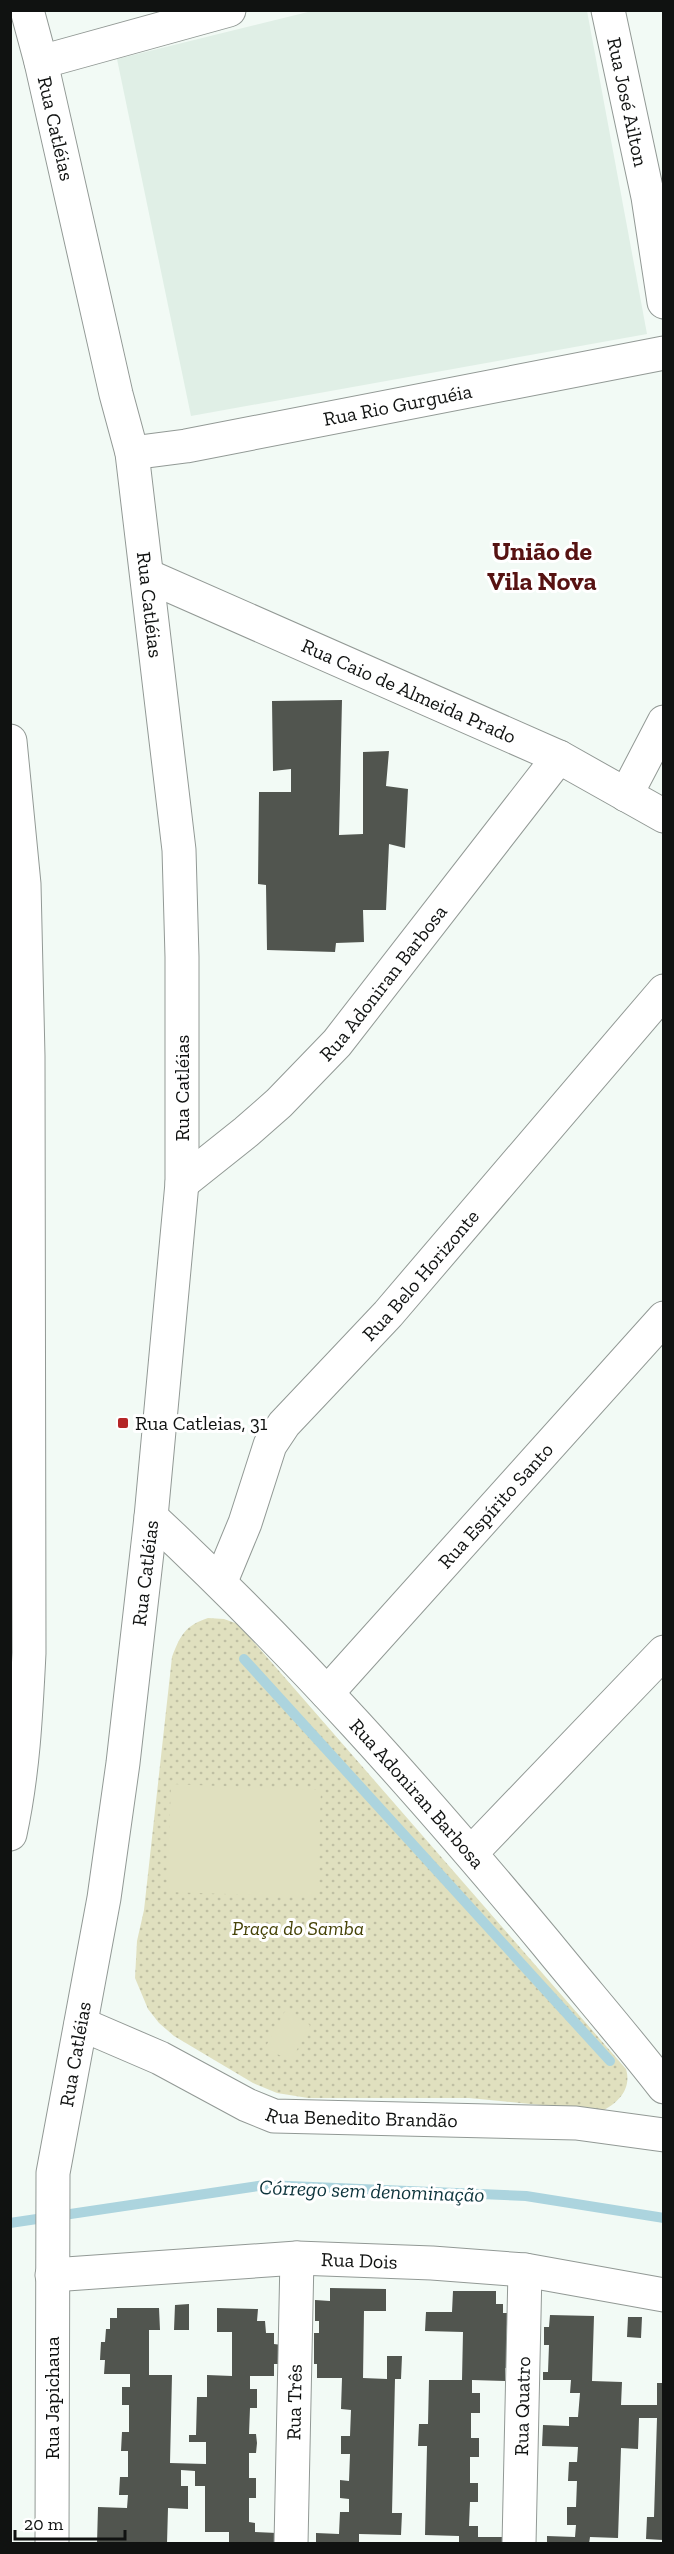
<svg xmlns="http://www.w3.org/2000/svg" width="674" height="2554" font-family="'Zilla Slab',serif">
  <defs>
    <pattern id="green-dots" width="8" height="8" patternUnits="userSpaceOnUse" patternTransform="scale(1.5)"><rect width="8" height="8" fill="#e0e0bf"/><path d="M2 2h.1M6 6h.1" fill="none" stroke="#bfbfa3" stroke-width="1.8" stroke-linecap="round"/></pattern>
  </defs>
  <rect width="100%" height="100%" fill="#f2faf5"/>
  <path fill="#e0efe6" d="M312,11H587L647,334L191,416L117,59Z"/>
  <path fill="url(#green-dots)" d="M208,1618L224,1619L238,1624L626,2069C632,2089 618,2103 602,2111L469,2098H308L277,2093L253,2083L174,2036L159,2023L148,2009L135,1978L137,1941L144,1910L172,1657C181,1634 185,1626 208,1618Z"/>
  <path fill="#e0e0bf" d="M171,1784L321,1790L317,1897L167,1892Z
    M285,2011L310,2025L291,2061L265,2048Z"/>
  <g fill="none" stroke-linecap="round" stroke-linejoin="round">
    <path stroke="#acd4de" stroke-width="10" d="M244,1659L610,2061
      M10,2223L265,2185L526,2196L664,2218"/>
  </g>
  <path fill="#51554f" d="M342,700L339,835L363,834V752L389,751L386,786L408,789L405,848L389,844L386,910H363L364,942L336,943L335,952L267,950L266,885L258,884L259,792H291V769L273,771L272,701Z
    M330,2288L386,2289V2311H364L363,2378L387,2379V2356H402L401,2379H395L392,2513H402L401,2535L359,2534V2544H316V2533L339,2534L340,2512H349V2499L340,2498V2480L349,2481L350,2454H341V2436H350L351,2410L341,2409L342,2378H317V2364H314V2333H319V2321H315V2300L330,2301Z
    M453,2291H496V2304H503V2313H511L510,2325L507,2324L506,2349H512V2368H505V2381L472,2380V2393H480V2413H471V2438H479V2457H470V2483H478V2502H470L469,2526H478V2537H502V2544H459V2536L425,2535L427,2446H418L419,2424H428L429,2380H462L463,2332L425,2331L426,2312H452Z
    M189,2304V2330H174L175,2305Z
    M117,2308H159L160,2330H149V2375H172L170,2463L206,2464V2442H189V2435H196L197,2397H207V2375L232,2376V2332H217V2308L258,2309L257,2321H265L266,2333H274V2344L282,2345V2364H274V2376H250V2389H257V2408H250L249,2434H256L257,2443L256,2453H249V2478H256V2498H249V2522L255,2523V2532L277,2533V2543L229,2544V2532H205V2486H195V2471L181,2470V2486H188V2509L168,2508L167,2544H97L98,2507L127,2508L128,2495H119L120,2477H128V2451H121L122,2432H129V2405H122V2387H130V2374H104L105,2360H100L101,2342H105L106,2329H110V2318H117Z
    M550,2315L594,2316L592,2381L622,2382L621,2405H657V2383H663V2540L646,2539L647,2517H654L657,2418H639L638,2449L621,2448L618,2538L590,2537L589,2544H547V2536L575,2537L576,2525H567V2507H576L577,2481H568L569,2462H577L578,2447L542,2446L543,2425L569,2426V2417H578L580,2393H570L571,2380H543V2372H548L549,2345H544V2327H549Z
    M628,2317H642L641,2338L627,2337Z"/>
  <g fill="none" stroke-linecap="round" stroke-linejoin="round">
    <g stroke="#929995" stroke-width="35">
      <g id="minor">
        <path id="s1" d="M608,10L648,197L664,302"/>
        <path d="M41,62L229,10"/>
        <path id="s2" d="M132,453L186,446L664,353"/>
        <path id="s3" d="M148,576L559,757L664,816"/>
        <path d="M626,795L664,722"/>
        <path id="s4" d="M182,1183L246,1132L279,1103L337,1043L559,757"/>
        <path id="s5" d="M151,1517C293,1649 422,1794 546,1943C585,1991 626,2038 664,2087"/>
        <path id="s6" d="M221,1581L245,1523L270,1445L284,1424L388,1314L664,991"/>
        <path id="s7" d="M327,1693L664,1318"/>
        <path d="M471,1853L664,1652"/>
        <path id="s8" d="M81,2024L160,2058L247,2105L274,2116L576,2123L664,2135"/>
        <path id="s9" d="M291,2544L297,2258"/>
        <path id="s10" d="M519,2544L525,2270"/>
      </g>
    </g>
    <g stroke="#929995" stroke-width="35">
      <g id="tertiary">
        <path id="s11" d="M27,10L41,62L116,394L132,453L179,850L182,957V1183L151,1517L123,1763L104,1898L53,2173L52,2544"/>
        <path d="M10,741L24,884L28,1056L29,1653C26,1714 23,1774 10,1834"/>
        <path id="s12" d="M52,2275L297,2258L432,2263L525,2270L664,2295"/>
      </g>
    </g>
    <use href="#minor" stroke="#fff" stroke-width="33"/>
    <use href="#tertiary" stroke="#fff" stroke-width="33"/>
  </g>
  <rect fill="#b52527" stroke="#fff" stroke-width="2" x="117" y="1417" width="12" height="12" rx="3"/>
  <g text-anchor="middle" stroke-width="6" stroke-linejoin="round" paint-order="stroke">
    <g font-size="20" fill="#101211" stroke="#fff">
      <text dy="7" stroke="none"><textPath href="#s1" startOffset="94">Rua José Ailton</textPath></text>
      <text dy="7" stroke="none"><textPath href="#s11" startOffset="122">Rua Catléias</textPath></text>
      <text dy="7" stroke="none"><textPath href="#s2" startOffset="270">Rua Rio Gurguéia</textPath></text>
      <text dy="7" stroke="none"><textPath href="#s11" startOffset="608">Rua Catléias</textPath></text>
      <text dy="7" stroke="none"><textPath href="#s3" startOffset="285">Rua Caio de Almeida Prado</textPath></text>
      <text dy="7" stroke="none"><textPath href="#s4" startOffset="285">Rua Adoniran Barbosa</textPath></text>
      <text transform="translate(182 1088) rotate(-90)" y="7">Rua Catléias</text>
      <text dy="7" stroke="none"><textPath href="#s6" startOffset="372">Rua Belo Horizonte</textPath></text>
      <text dy="7" stroke="none"><textPath href="#s7" startOffset="252">Rua Espírito Santo</textPath></text>
      <text transform="translate(145 1573) rotate(-83)" y="7">Rua Catléias</text>
      <text dy="7" stroke="none"><textPath href="#s5" startOffset="384">Rua Adoniran Barbosa</textPath></text>
      <text transform="translate(75 2054) rotate(-80)" y="7">Rua Catléias</text>
      <text dy="7" stroke="none"><textPath href="#s8" startOffset="302">Rua Benedito Brandão</textPath></text>
      <text dy="7" stroke="none"><textPath href="#s12" startOffset="308">Rua Dois</textPath></text>
      <text transform="translate(52 2398) rotate(-90)" y="7">Rua Japichaua</text>
      <text dy="7" stroke="none"><textPath href="#s9" startOffset="142">Rua Três</textPath></text>
      <text dy="7" stroke="none"><textPath href="#s10" startOffset="138">Rua Quatro</textPath></text>
    </g>
    <g font-size="20" fill="#101211" stroke="#fff" text-anchor="start">
      <text x="135" y="1430">Rua Catleias, 31</text>
    </g>
    <g font-size="20" font-style="italic" fill="#464308" stroke="#fff">
      <text x="298" y="1935">Praça do Samba</text>
    </g>
    <g font-size="21" font-style="italic" fill="#0c333b" stroke="#fff">
      <text transform="translate(372 2191) rotate(2)" y="7">Córrego sem denominação</text>
    </g>
    <g font-size="26" font-weight="bold" fill="#571212" stroke="#fff">
      <text x="542" y="560">União de<tspan x="542" dy="30">Vila Nova</tspan></text>
    </g>
  </g>
  <rect width="674" height="2554" fill="none" stroke="#101211" stroke-width="24"/>
  <path d="M15 2530v9h110v-9" fill="none" stroke="#101211" stroke-width="3"/>
  <text x="24" y="2530" font-size="18" fill="#101211" stroke="#ffffff" stroke-width="4.5" paint-order="stroke">20 m</text>
</svg>
